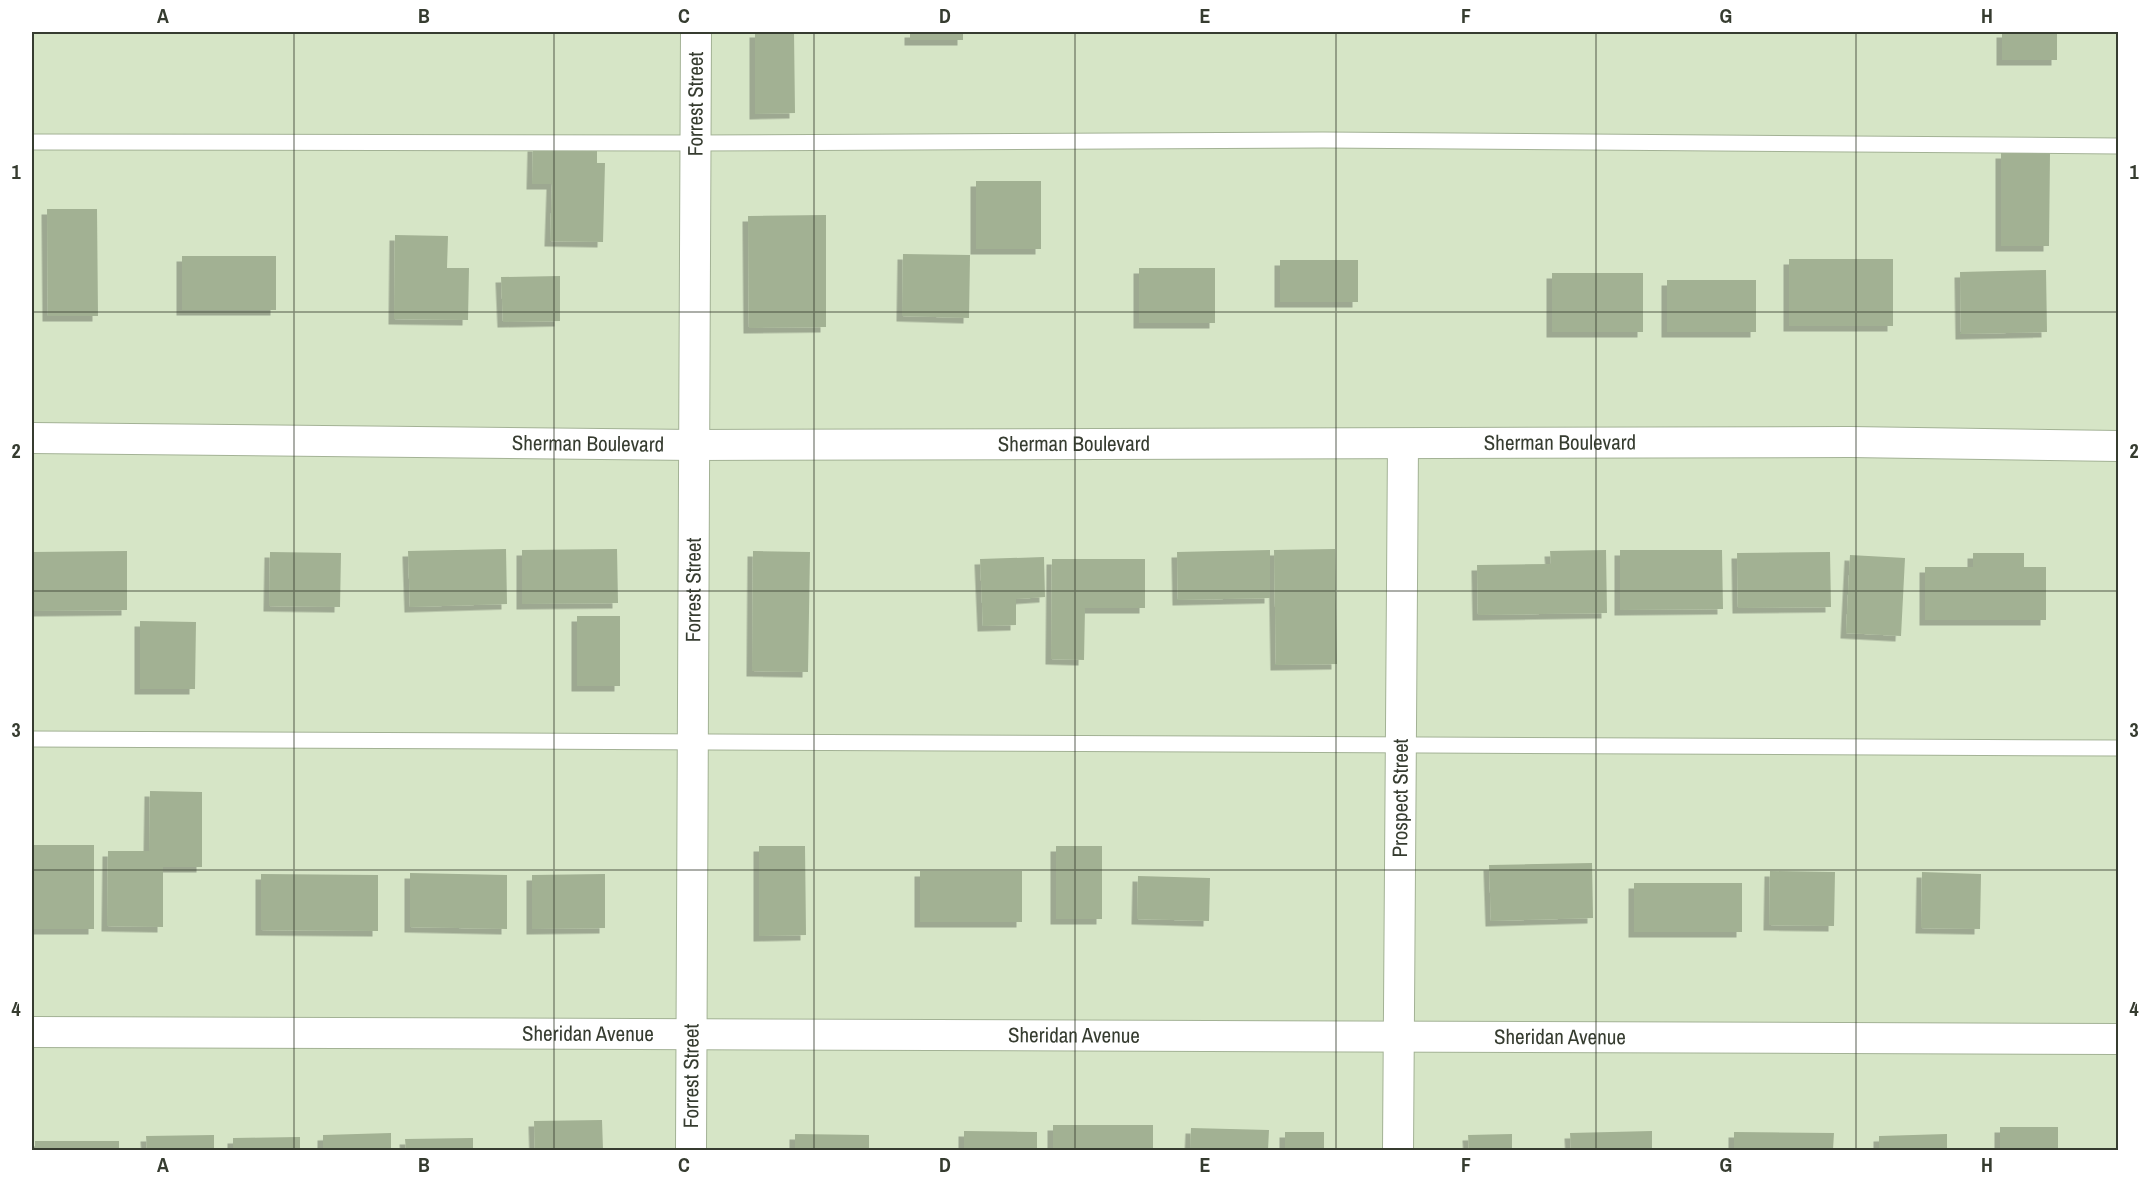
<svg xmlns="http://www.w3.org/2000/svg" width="2150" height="1182" font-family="'Archivo Narrow',sans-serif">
  <defs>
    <filter id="shadow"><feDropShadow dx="-5.5" dy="5.5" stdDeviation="0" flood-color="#0004"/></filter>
  </defs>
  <rect width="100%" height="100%" fill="#d6e5c6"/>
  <path fill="#a2b193" filter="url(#shadow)" d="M755,32H794L795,113L755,114Z
    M910,32H963V40H910Z
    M2002,32H2057V60H2002Z
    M533,146H597V163H605L603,242L550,241L552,184H532Z
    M2001,153H2050L2049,246H2001Z
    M976,181H1041V249H976Z
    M47,209H97L98,316H48Z
    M826,215V327L749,328L748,216Z
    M395,235L448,236L447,268H469L468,320L394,319Z
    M903,254L970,255L969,318L902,316Z
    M182,256H276V310H182Z
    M1789,259H1893V326H1789Z
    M1280,260H1358V302H1280Z
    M1139,268H1215V323H1139Z
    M2046,270L2047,332L1961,334L1960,272Z
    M1552,273H1643V332H1552Z
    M560,276V321L503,322L501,277Z
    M1667,280H1756V332H1667Z
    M506,549L507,604L410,607L408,551Z
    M617,549L618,603L522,604V550Z
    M1335,549L1337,664L1276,665L1274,550Z
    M1270,550V598L1178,600L1177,552Z
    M1606,550L1607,613L1478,615L1477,565L1551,564L1550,551Z
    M1620,550H1722L1723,609L1620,610Z
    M127,551V610L32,611V552Z
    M753,551L810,552L808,672L752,671Z
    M270,552L341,553L340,607L269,606Z
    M1830,552L1831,607L1738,608L1737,553Z
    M1973,553H2024V567H2046V620H1925V567H1973Z
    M1850,555L1905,558L1901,636L1846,633Z
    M1044,557L1045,597L1016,599V625L983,626L980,559Z
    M1052,559H1145V608H1085L1084,660L1051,659Z
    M577,616H620V686H577Z
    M140,621L196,622L195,689H140Z
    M150,791L202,792V867H163V927L107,926L108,851H149Z
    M32,845H94V929H32Z
    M759,846H805L806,935L759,936Z
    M1056,846H1102V919H1056Z
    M1592,863L1593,918L1491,921L1489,865Z
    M920,871H1022V922H920Z
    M1770,871L1835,872L1834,926L1769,925Z
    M1922,872L1981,874L1980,929L1921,928Z
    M410,873L507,875V929L410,927Z
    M261,874L378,875V931L261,930Z
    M605,874V928L532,929V875Z
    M1138,876L1210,878L1209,921L1137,919Z
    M1634,883H1742V932H1634Z
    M602,1120L603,1150H535L534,1121Z
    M1053,1125H1153V1150H1053Z
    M2000,1127H2058V1150H2000Z
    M1191,1128L1269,1130L1268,1150H1190Z
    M964,1131L1037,1132V1150H964Z
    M1652,1131V1150H1571L1570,1133Z
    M1285,1132H1324V1150H1285Z
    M1734,1132L1834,1133L1833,1150H1734Z
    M391,1133V1150H323V1135Z
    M795,1134L869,1135V1150H795Z
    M1512,1134V1150H1469L1468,1135Z
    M1947,1134V1150H1879V1136Z
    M214,1135V1150H147L146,1136Z
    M300,1137V1150H233V1138Z
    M473,1138V1150H406L405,1139Z
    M35,1141H119V1150H35Z"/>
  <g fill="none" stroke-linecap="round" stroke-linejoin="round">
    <g stroke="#a3b295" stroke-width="17">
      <path id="lane" d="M32,142L695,143L1323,140L2118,146
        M32,739L2118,748"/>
    </g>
    <g stroke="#a3b295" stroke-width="32">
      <g id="street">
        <path id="s1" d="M32,438L694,445L1850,442L2118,446"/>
        <path id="s2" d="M32,1032L2118,1039"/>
        <path id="s3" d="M691,1150L696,32"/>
        <path id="s4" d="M1398,1150L1403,444"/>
      </g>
    </g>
    <use href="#lane" stroke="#fff" stroke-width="15"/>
    <use href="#street" stroke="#fff" stroke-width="30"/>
  </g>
  <path fill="none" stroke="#363c30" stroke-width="1.5" stroke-opacity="0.55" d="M294,32V1150M554,32V1150M814,32V1150M1075,32V1150M1336,32V1150M1596,32V1150M1856,32V1150M32,312H2118M32,591H2118M32,870H2118"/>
  <g text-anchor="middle" stroke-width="6" stroke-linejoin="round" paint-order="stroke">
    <g font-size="21" fill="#363c30" stroke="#fff">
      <text dy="7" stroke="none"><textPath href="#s3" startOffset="1046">Forrest Street</textPath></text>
      <text dy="7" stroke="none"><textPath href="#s1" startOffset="1528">Sherman Boulevard</textPath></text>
      <text dy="7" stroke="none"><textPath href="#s1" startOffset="556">Sherman Boulevard</textPath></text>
      <text dy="7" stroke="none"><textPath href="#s1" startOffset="1042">Sherman Boulevard</textPath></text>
      <text dy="7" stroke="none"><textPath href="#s3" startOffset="560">Forrest Street</textPath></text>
      <text dy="7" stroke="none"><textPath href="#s4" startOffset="352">Prospect Street</textPath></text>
      <text dy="7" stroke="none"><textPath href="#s2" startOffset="556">Sheridan Avenue</textPath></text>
      <text dy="7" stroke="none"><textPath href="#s2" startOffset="1042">Sheridan Avenue</textPath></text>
      <text dy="7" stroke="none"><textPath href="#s2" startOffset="1528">Sheridan Avenue</textPath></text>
      <text dy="7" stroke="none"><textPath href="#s3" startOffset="74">Forrest Street</textPath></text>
    </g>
  </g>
  <rect width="2150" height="1182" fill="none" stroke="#ffffff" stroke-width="66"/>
  <rect x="33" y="33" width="2084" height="1116" fill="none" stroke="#363c30" stroke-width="2"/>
  <g font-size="20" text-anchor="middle" font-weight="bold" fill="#363c30">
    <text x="163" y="23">A</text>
    <text x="424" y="23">B</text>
    <text x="684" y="23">C</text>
    <text x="945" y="23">D</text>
    <text x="1205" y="23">E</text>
    <text x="1466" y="23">F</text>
    <text x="1726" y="23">G</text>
    <text x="1987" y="23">H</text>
    <text x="16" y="179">1</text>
    <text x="2134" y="179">1</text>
    <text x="16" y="458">2</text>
    <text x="2134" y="458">2</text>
    <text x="16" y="737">3</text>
    <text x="2134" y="737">3</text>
    <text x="16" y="1016">4</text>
    <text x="2134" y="1016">4</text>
    <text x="163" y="1172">A</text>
    <text x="424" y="1172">B</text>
    <text x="684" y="1172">C</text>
    <text x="945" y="1172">D</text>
    <text x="1205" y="1172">E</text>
    <text x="1466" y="1172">F</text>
    <text x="1726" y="1172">G</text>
    <text x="1987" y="1172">H</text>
  </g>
</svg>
